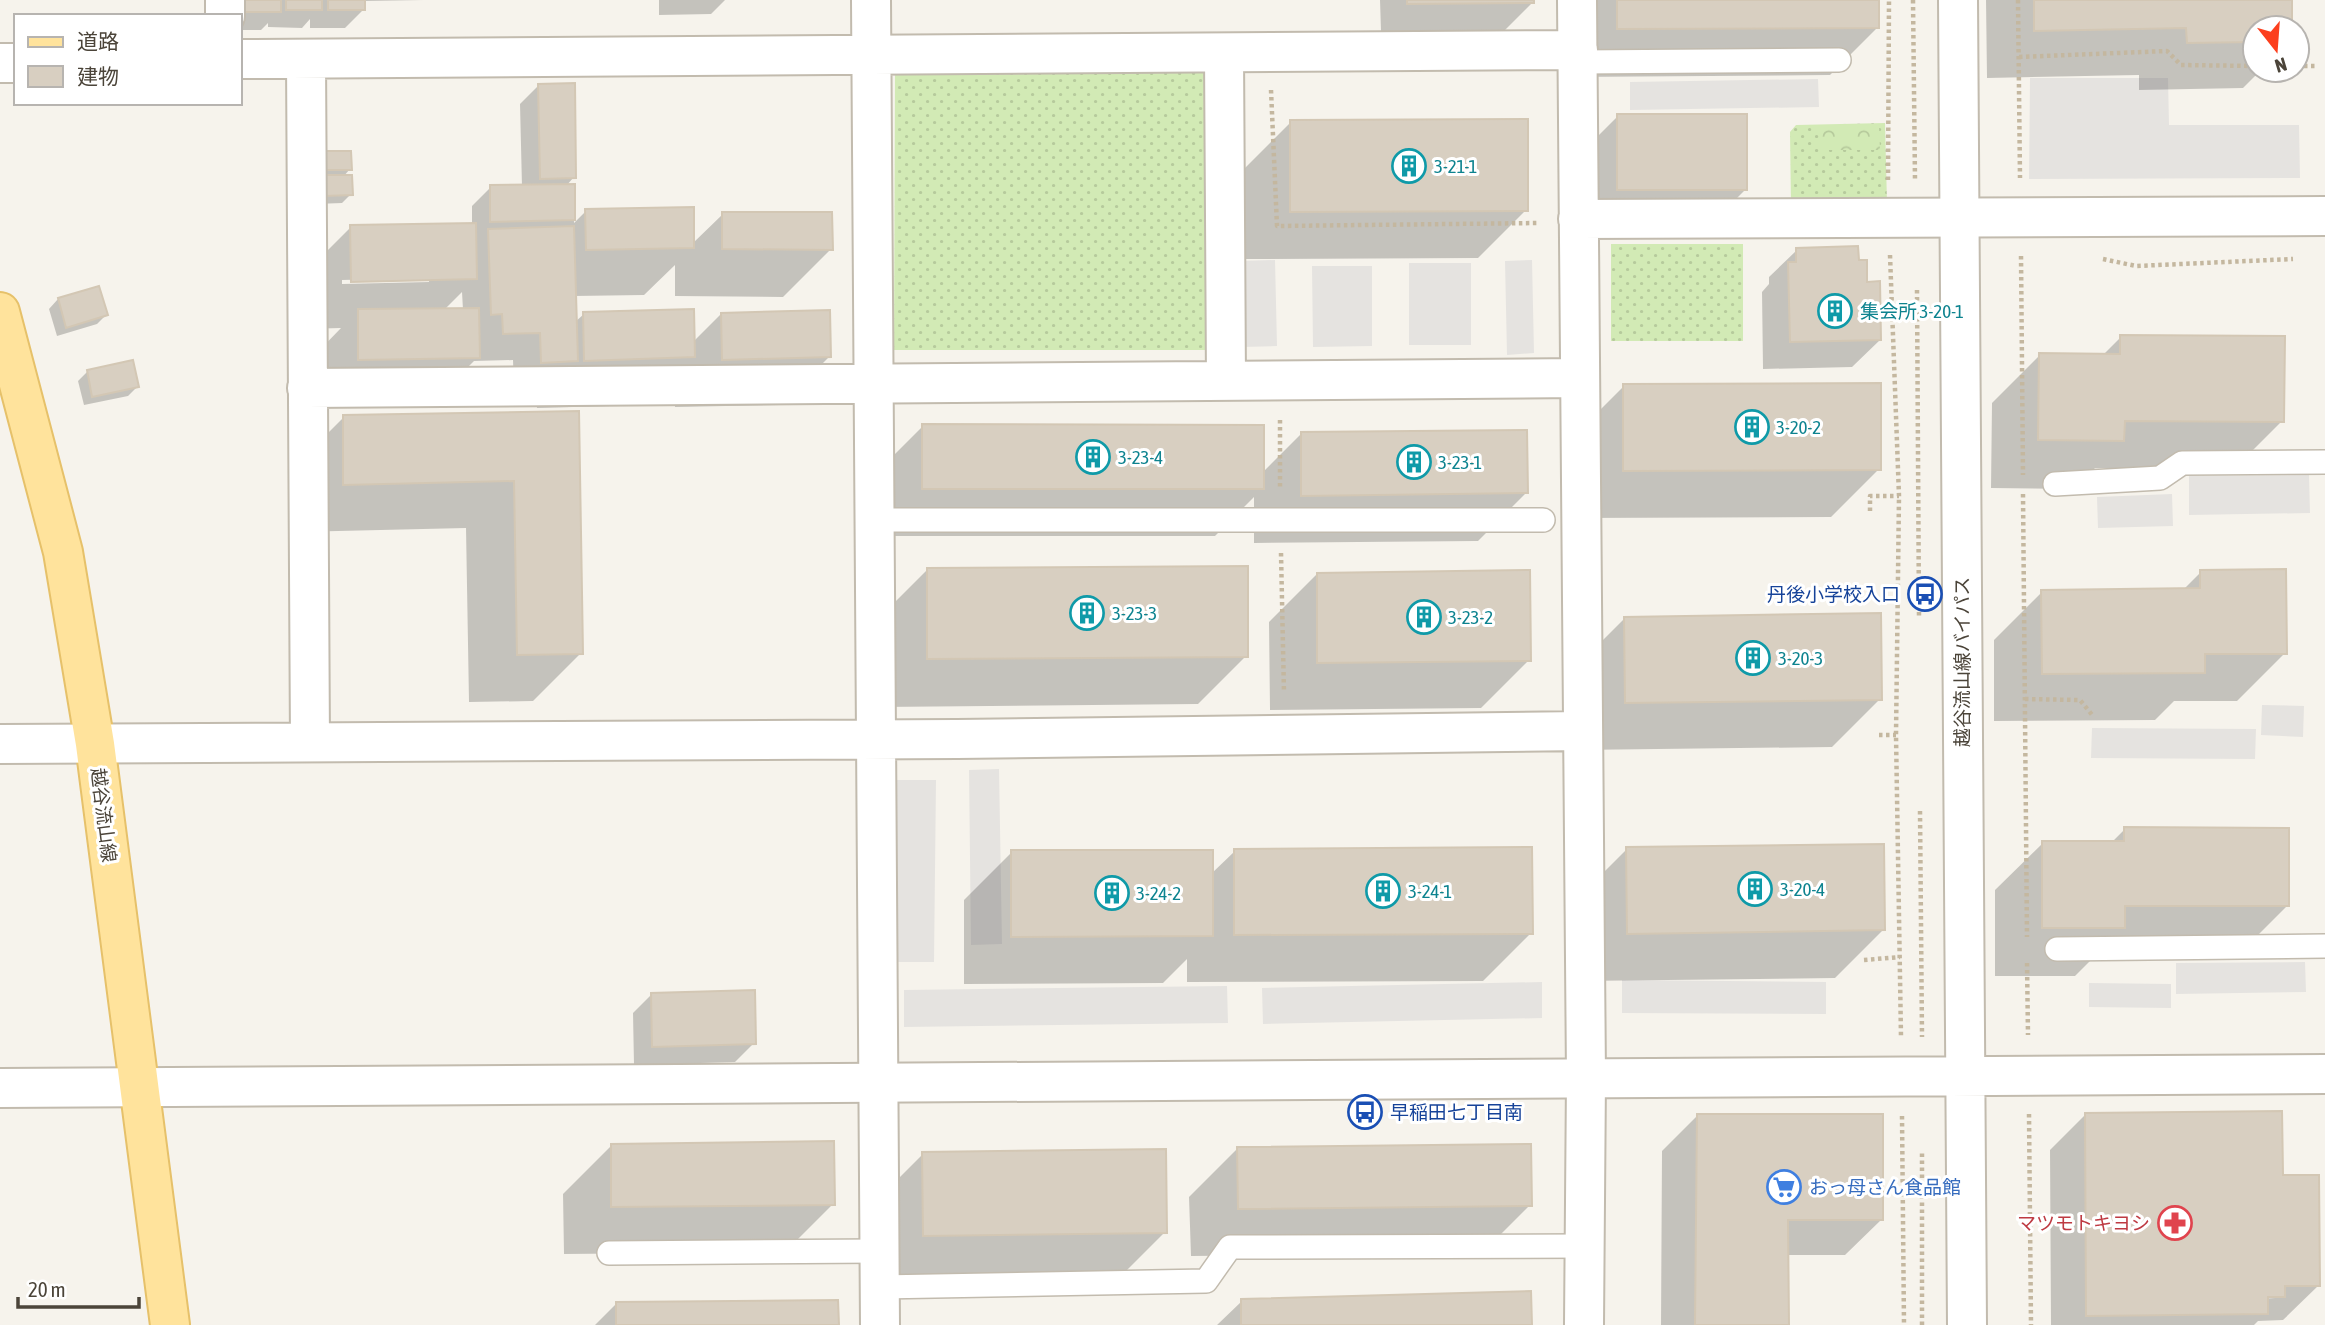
<svg xmlns="http://www.w3.org/2000/svg" width="2325" height="1325" font-family="'Asap Condensed','Noto Sans JP',sans-serif">
  <defs>
    <pattern id="grass-dots" width="8" height="8" patternUnits="userSpaceOnUse" patternTransform="scale(1.75)"><rect width="8" height="8" fill="#d2eab5"/><path d="M2 2h.1M6 6h.1" fill="none" stroke="#b6ca9c" stroke-width="1.8" stroke-linecap="round"/></pattern>
    <pattern id="forest-crowns" width="20" height="18" patternUnits="userSpaceOnUse" patternTransform="scale(1.75)"><rect width="20" height="18" fill="#d2eab5"/><path d="M2 6a3 3 0 1 1 6 0M12 15a3 3 0 1 1 6 0" fill="none" stroke="#b6ca9c"/></pattern>
  </defs>
  <rect width="100%" height="100%" fill="#f6f3ec"/>
  <path fill="url(#grass-dots)" d="M1211,68L1210,350H894L895,75Z
    M1885,123L1887,203L1791,205L1790,132L1796,125Z
    M1611,244H1743V341H1611Z"/>
  <path fill="url(#forest-crowns)" d="M1820,126H1879L1880,150H1820Z"/>
  <path fill="#e5e3e0" d="M2030,78H2168L2169,125H2299L2300,178L2029,179Z
    M1818,79L1819,107L1630,110V82Z
    M1275,260L1277,346L1241,347L1239,261Z
    M1532,260L1534,353L1507,355L1505,261Z
    M1409,263H1471V345H1409Z
    M1312,266H1372V346L1313,347Z
    M2309,475L2310,513L2189,515V476Z
    M2172,494L2173,526L2098,528L2097,497Z
    M2262,705L2304,706L2303,737L2261,735Z
    M2092,728L2256,729L2255,759L2091,758Z
    M999,769L1002,944L971,945L969,770Z
    M895,780H936L934,962H894Z
    M2305,962L2306,992L2176,994V963Z
    M1622,980L1826,982V1014L1622,1013Z
    M1542,982V1018L1263,1024L1262,988Z
    M2089,983L2171,984V1008L2089,1007Z
    M1227,986L1228,1023L904,1027V990Z"/>
  <path fill="#0003" fill-rule="evenodd" d="M226,0H424L364,1V9L345,28H310V19L302,28L268,27V23L261,30H240V16Z
    M659,0H725L711,14L659,15Z
    M1380,0H1533V2L1505,30L1381,31Z
    M1569,0H1877L1878,27L1830,75L1570,77Z
    M1986,0H2290L2291,28H2255V70H2261L2243,88L2139,90V75L1987,78Z
    M539,85L574,177L566,186H573L574,223L586,211L692,244L723,214L831,249L783,297L675,296V265L644,295L574,296L575,322L584,314L693,342L721,314L829,357L781,405L675,407L674,377L646,405L537,408L536,388L514,389L513,360L474,361L430,405L311,407V359L341,328L304,329L303,275L351,227L472,224V206L491,187H522L520,104ZM429,278V282L342,284V280ZM462,292L463,310H444Z
    M1618,116L1746,189L1718,217H1591L1590,144Z
    M1291,122L1526,210L1478,258L1243,259V170Z
    M324,153L350,169L343,177L351,194L342,203L316,204Z
    M1797,250L1857,262L1866,283L1880,340L1852,367L1763,369L1762,292L1769,284V277Z
    M58,299L106,315L97,324L57,336L49,309Z
    M2121,337L2282,421L2234,469L2095,468L2075,489L1991,488L1992,403L2040,355H2103Z
    M87,372L137,387L128,396L84,405L78,381Z
    M1624,386L1879,469L1831,517L1576,518V434Z
    M577,412L581,653L533,701L469,702L466,528L296,532V465L344,417Z
    M923,426L1263,472L1302,433L1526,493L1478,541L1254,543V497L1215,536H874L875,474Z
    M927,570L1246,656L1198,704L880,707L879,618Z
    M2201,572L2285,653L2237,701H2174L2155,720L1994,721V640L2042,592L2183,590Z
    M1317,574L1529,660L1481,708L1270,710L1269,622Z
    M1625,618L1880,699L1832,747L1577,750V666Z
    M2125,829L2287,906L2239,954L2098,953L2075,976H1995V890L2043,843H2111Z
    M1627,849L1883,930L1835,978L1579,981V897Z
    M1235,851L1531,933L1483,981L1187,982V959L1163,983L964,984V900L1012,852L1211,874Z
    M651,995L754,1043L735,1062L634,1065L633,1013Z
    M2085,1115L2281,1177L2319,1285L2283,1320L2258,1321L2254,1325H2051L2050,1150ZM2259,1295H2279L2275,1298L2259,1299Z
    M1697,1116L1881,1220L1845,1255H1787V1325H1661L1662,1151Z
    M611,1146L833,1204L785,1252L564,1254L563,1194Z
    M1237,1149L1530,1205L1482,1253L1191,1256L1189,1197Z
    M923,1154L1165,1232L1117,1280L876,1283L875,1202Z
    M1242,1301L1530,1325H1217Z
    M616,1304L837,1325H595Z"/>
  <path fill="#d8cfc1" stroke="#d3c7b4" stroke-width="2" d="M244,0H281V12H244Z
    M286,0H322V10H286Z
    M328,0H365V10H328Z
    M1407,0H1534V3L1407,4Z
    M1617,0H1879V28L1617,29Z
    M2034,0H2292V28H2255V42L2187,43L2186,28L2034,31Z
    M575,83L576,178L540,179L538,84Z
    M1617,114H1747V190H1617Z
    M1528,119V211L1290,212V120Z
    M323,151H351L352,170H323Z
    M324,175H352L353,195L324,196Z
    M575,184V220L490,222V185Z
    M694,207V248L586,250L585,209Z
    M722,212H832L833,250L722,249Z
    M476,223L477,279L351,282L350,225Z
    M574,226L578,361L541,363L540,333L503,334L502,314L491,315L488,229Z
    M1858,246L1859,260H1867V282L1880,281L1881,340L1790,342L1788,262H1796V248Z
    M99,286L108,315L66,328L58,298Z
    M479,308L480,358L358,360V309Z
    M694,309L695,357L584,361L583,312Z
    M830,310L831,357L722,360L721,313Z
    M2120,335L2285,336L2284,422L2125,421L2124,441L2038,440L2039,353L2120,354Z
    M133,360L139,387L92,397L87,370Z
    M1881,383V470L1623,471V384Z
    M579,411L583,654L517,655L514,481L343,485V415Z
    M922,424L1264,425V489H922Z
    M1527,430L1528,493L1301,496V432Z
    M1248,566V657L927,659V568Z
    M2286,569L2287,654H2205V673L2042,674L2041,590L2200,588V570Z
    M1530,570L1531,661L1317,663V573Z
    M1881,613L1882,700L1625,703L1624,617Z
    M2124,827L2289,828V906H2125V928H2042V841H2124Z
    M1884,844L1885,930L1627,934L1626,847Z
    M1532,847L1533,934L1234,935V849Z
    M1011,850H1213V936L1011,937Z
    M755,990L756,1044L652,1047L651,993Z
    M2282,1111L2283,1175H2319L2320,1286H2285V1297H2268V1314L2086,1316L2085,1113Z
    M1697,1114H1883V1220H1788L1789,1325H1695Z
    M834,1141L835,1205L611,1207V1144Z
    M1531,1144L1532,1206L1238,1209L1237,1147Z
    M1166,1149L1167,1233L923,1236L922,1152Z
    M1531,1291L1532,1325H1241V1299Z
    M838,1300L839,1325H616V1302Z"/>
  <g fill="none" stroke-linecap="round" stroke-linejoin="round">
    <g stroke="#c2bbae" stroke-width="26">
      <path id="service" d="M1578,62L1839,60
        M2055,484L2160,478L2182,463L2325,462
        M876,520H1543
        M2057,949L2325,946
        M609,1253L880,1251
        M880,1287L1206,1281L1230,1247L1584,1246"/>
    </g>
    <g stroke="#c2bbae" stroke-width="42">
      <path id="minor" d="M225,0V16
        M871,0L880,1325
        M1577,0L1586,1078L1584,1325
        M1224,53L1226,381
        M240,59L1578,50
        M306,59L310,742
        M0,63H16
        M1578,219L2325,216
        M307,388L1580,378
        M0,744L957,739L1582,731"/>
    </g>
    <g stroke="#c2bbae" stroke-width="42">
      <path id="tertiary" d="M1958,0L1967,1325
        M0,1088L2325,1074"/>
    </g>
    <g stroke="#e6c16a" stroke-width="42">
      <path id="primary" d="M0,312L63,552L95,744L170,1325"/>
    </g>
    <path stroke="#c4b79f" stroke-width="4.5" stroke-dasharray="3.5 3.5" stroke-linecap="butt" d="M1913,0L1915,180
      M2018,0L2020,178
      M2019,57L2167,51L2181,65L2255,66
      M2297,66H2318
      M1271,90L1277,226L1539,223
      M1888,180L1889,0
      M1890,255L1899,496L1896,735L1901,1037
      M2021,256L2023,475
      M2103,259L2136,266L2293,259
      M1917,290L1919,617
      M1280,420V488
      M2023,494L2027,937
      M1870,511V496H1899
      M1281,553L1284,693
      M2025,699L2080,700L2093,716
      M1879,735H1896
      M1920,811L1922,1037
      M1864,960L1900,957
      M2027,963L2028,1035
      M2029,1114L2031,1325
      M1902,1116L1904,1325
      M1922,1325V1151"/>
    <use href="#service" stroke="#fff" stroke-width="23"/>
    <use href="#minor" stroke="#fff" stroke-width="38"/>
    <use href="#tertiary" stroke="#fff" stroke-width="38"/>
    <use href="#primary" stroke="#ffe39c" stroke-width="38"/>
  </g>
  <defs>
    <g id="building-ring" transform="scale(1.75)"><circle r="9.5" fill="#fff" stroke="#0f9aa8" stroke-width="1.5"/><path d="M-4-6H4V6H1V3H-1V6H-4ZM-2.5-4.3h1.7v1.8h-1.7ZM.8-4.3h1.7v1.8H.8ZM-2.5-1h1.7V.8h-1.7ZM.8-1h1.7V.8H.8Z" fill="#0f9aa8"/></g>
    <g id="bus-ring" transform="scale(1.75)"><circle r="9.5" fill="#fff" stroke="#1a4fb4" stroke-width="1.5"/><path d="M-5-6H5V4H4V6H2V4H-2V6H-4V4H-5ZM-3.5-4V0h7V-4ZM-3.5 1.2v1.5H-2V1.2ZM2 1.2v1.5H3.5V1.2Z" fill="#1a4fb4"/></g>
    <g id="supermarket-ring" transform="scale(1.75)"><circle r="9.5" fill="#fff" stroke="#3f7fe0" stroke-width="1.5"/><path d="M-6-5.5h2.5l.6 2H6L4.5 2H-2.5L-4.4-4H-6ZM-1.5 3.2a1.3 1.3 0 1 0 .1 0ZM3 3.2a1.3 1.3 0 1 0 .1 0Z" fill="#3f7fe0"/></g>
    <g id="pharmacy-ring" transform="scale(1.75)"><circle r="9.5" fill="#fff" stroke="#e0444e" stroke-width="1.5"/><path d="M-2-6h4v4h4v4h-4v4h-4v-4h-4v-4h4Z" fill="#e0444e"/></g>
  </defs>
  <g fill-rule="evenodd">
    <use href="#building-ring" x="1409" y="166"/>
    <use href="#building-ring" x="1835" y="311"/>
    <use href="#building-ring" x="1752" y="427"/>
    <use href="#building-ring" x="1093" y="457"/>
    <use href="#building-ring" x="1414" y="462"/>
    <use href="#bus-ring" x="1925" y="594"/>
    <use href="#building-ring" x="1087" y="613"/>
    <use href="#building-ring" x="1424" y="617"/>
    <use href="#building-ring" x="1753" y="658"/>
    <use href="#building-ring" x="1755" y="889"/>
    <use href="#building-ring" x="1383" y="891"/>
    <use href="#building-ring" x="1112" y="893"/>
    <use href="#bus-ring" x="1365" y="1112"/>
    <use href="#supermarket-ring" x="1784" y="1187"/>
    <use href="#pharmacy-ring" x="2175" y="1223"/>
  </g>
  <g text-anchor="middle" stroke-width="6" stroke-linejoin="round" paint-order="stroke">
    <g font-size="19" fill="#0d838f" stroke="#fff" text-anchor="start">
      <text x="1434" y="173">3-21-1</text>
      <text x="1860" y="318">集会所 3-20-1</text>
      <text x="1776" y="434">3-20-2</text>
      <text x="1118" y="464">3-23-4</text>
      <text x="1438" y="469">3-23-1</text>
      <text x="1112" y="620">3-23-3</text>
      <text x="1448" y="624">3-23-2</text>
      <text x="1778" y="665">3-20-3</text>
      <text x="1780" y="896">3-20-4</text>
      <text x="1408" y="898">3-24-1</text>
      <text x="1136" y="900">3-24-2</text>
    </g>
    <g font-size="19" fill="#164399" stroke="#fff" text-anchor="end">
      <text x="1900" y="601">丹後小学校入口</text>
      <text x="1390" y="1119" text-anchor="start">早稲田七丁目南</text>
    </g>
    <g font-size="19" fill="#4b4439" stroke="#fff">
      <text transform="translate(1962 662) rotate(-90)" y="7">越谷流山線バイパス</text>
      <text transform="translate(104 815) rotate(83)" y="7">越谷流山線</text>
    </g>
    <g font-size="19" fill="#366cbe" stroke="#fff" text-anchor="start">
      <text x="1809" y="1194">おっ母さん食品館</text>
    </g>
    <g font-size="19" fill="#be3a42" stroke="#fff" text-anchor="end">
      <text x="2150" y="1230">マツモトキヨシ</text>
    </g>
  </g>
  <rect x="14" y="14" width="228" height="91" fill="#ffffff" stroke="#b7b4b0" stroke-width="2"/>
  <rect x="28" y="37" width="35" height="10" fill="#ffe39c" stroke="#b7b4b0" stroke-width="2"/>
  <text x="77" y="49" font-size="21" fill="#4b4439">道路</text>
  <rect x="28" y="66" width="35" height="21" fill="#d8cfc1" stroke="#b7b4b0" stroke-width="2"/>
  <text x="77" y="84" font-size="21" fill="#4b4439">建物</text>
  <g transform="translate(2276 49) rotate(163)"><circle r="33" fill="#ffffff" stroke="#b7b4b0" stroke-width="2"/>
  <path d="M0-5L12 26L0 18L-12 26Z" fill="#fc3f1d"/>
  <text y="-10" font-size="19" font-weight="bold" text-anchor="middle" fill="#4b4439">N</text>
  </g>
  <path d="M18 1297v10h121v-10" fill="none" stroke="#4b4439" stroke-width="3.5"/>
  <text x="28" y="1297" font-size="21" fill="#4b4439" stroke="#ffffff" stroke-width="5" paint-order="stroke">20 m</text>
</svg>
